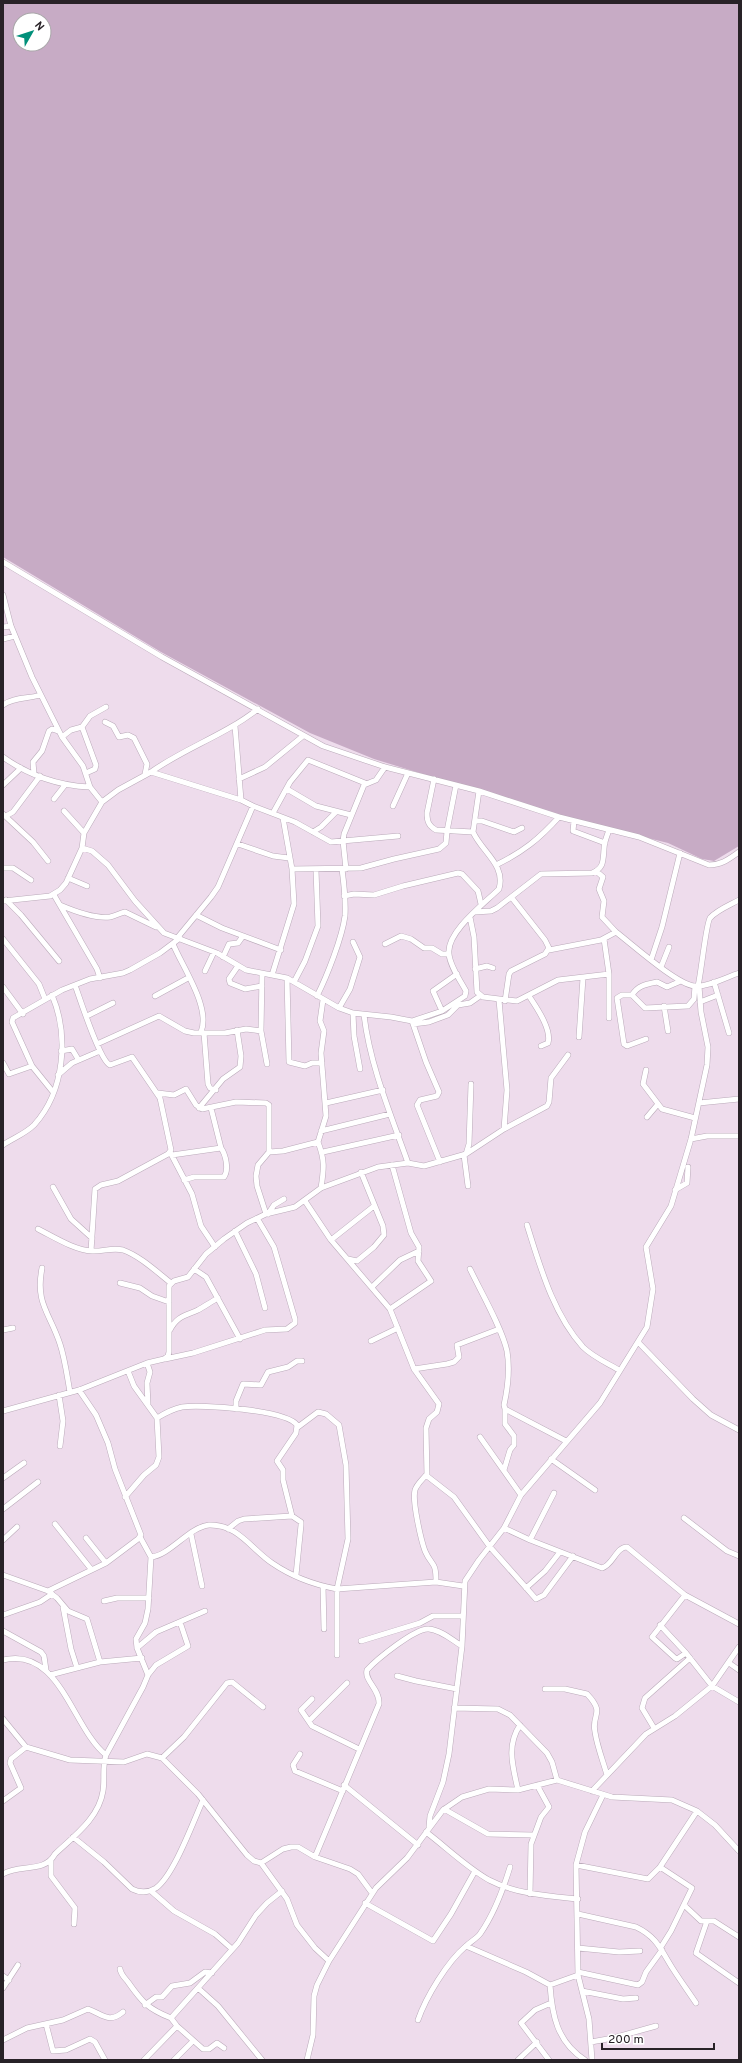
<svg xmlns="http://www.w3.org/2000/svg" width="742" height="2063" font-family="Overpass,sans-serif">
  <rect width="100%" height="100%" fill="#eedcec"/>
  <path fill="#c7abc5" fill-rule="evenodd" d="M3,3H739V846L714,861L702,859L668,843L563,817L374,759L310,733L161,652L3,557ZM20,20H44V44H20Z"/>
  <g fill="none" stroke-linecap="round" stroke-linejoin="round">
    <g stroke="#baaab9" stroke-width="6">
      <path id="minor" d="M3,562L162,657L323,746L385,767L479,791L559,817L639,837L709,865C722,865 729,859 739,852
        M3,595L11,626L32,677L62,737L83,766L90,787L102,802
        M3,627L11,626
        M3,639L15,636
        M3,705C14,697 28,699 40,695
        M105,722L113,726L119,737L128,735L134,738L147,764L145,774
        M235,726L241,800
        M82,727L96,765L95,769L86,773
        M62,737L71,730L82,727L90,716L106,707
        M3,757C28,775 59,786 90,787
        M151,772C185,748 225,735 258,709
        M34,774L33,762L42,751L49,731L52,729L58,731
        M239,779L265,767L303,736
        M434,779L427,813C427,822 429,826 436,830L473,832
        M3,785L21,768
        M287,789L316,806L351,815
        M54,799L65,785
        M393,806L408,773
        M64,811L84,833
        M273,813L290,782L308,760L365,783
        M3,814L33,842L48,861
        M6,816L13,812L40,776
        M475,821H482L514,832L522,828
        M574,821L573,831L605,843
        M313,832L321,827L336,812
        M238,844L273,856L289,858
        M82,848L92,851L108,865L135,901L164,933L217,953L246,970L287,978L339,1008L353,1013L391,1017L412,1021L442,1011L465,996L466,991C460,980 450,966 449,954C446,932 485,903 499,889C506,865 482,852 473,832L479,791
        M496,865C523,852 539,839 559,817
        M3,868H13L31,880
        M292,869L361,868L394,859L439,849L446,843L447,831L456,785
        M346,869L343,841L344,834L364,785L376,780L385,767
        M596,871L603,877L599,889L604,901L602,917L616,932
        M68,878L87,886
        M54,895L97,969L100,978
        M344,896L354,894L374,895L403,886L458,873L462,874L478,891L481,904
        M6,900L21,915L59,961
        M3,901L50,896L60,890L66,883L82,848L84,833L102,802L118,790L151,772L241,800L253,806L295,822L331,842L398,836
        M60,905C74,911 94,919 110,917C115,916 120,913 125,912L156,927
        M475,912L491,911L497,908L541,874L592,873C604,868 603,861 604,849C604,842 607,836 609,830
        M196,915L222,928L281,950
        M470,917L474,937L477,992L483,997L517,1001L558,980L609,974
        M178,937L211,897L218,887L253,806
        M3,939L39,984L45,999
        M604,939L609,974V1018
        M173,944C183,968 211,1008 201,1032
        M385,944L401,936L411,939L424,948H432L442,954H448
        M549,950L601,940L616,932C633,945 675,983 694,986C706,988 727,977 739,973
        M223,957L229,944L238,943L243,936
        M651,960L662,927L680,853
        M238,966L229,979L230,983L245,989L262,986
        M661,967L669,947
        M475,969L487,966L493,968
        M205,971L214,952
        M272,975L294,904L292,869L283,818
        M287,978L289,1062L305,1066L312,1063H322
        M294,982L305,961L318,926L316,870
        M714,982L729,1033
        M75,985C80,999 100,1061 110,1065L132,1057L160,1098L171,1150L168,1154L118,1181L101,1185L95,1189L91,1251
        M698,986C701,975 706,923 710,918C717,910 730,905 739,900
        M3,987L23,1014
        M632,995C638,985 647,984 657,982L667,987L681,981
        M155,996L188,978
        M317,996C327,976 342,938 345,916C346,901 344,884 342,869
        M529,996C536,1007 552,1029 548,1043L541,1046
        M499,1000L507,1090L504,1129
        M505,1001L509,974L511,971L545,954L549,948L545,940L512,898
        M700,1002L718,995
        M664,1006L668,1031
        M339,1008L350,989L360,957L353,942
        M442,1011L433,991L457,974
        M353,1013L354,1036L360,1069
        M364,1015C370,1066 391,1115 408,1163
        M87,1016L113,1003
        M412,1021L426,1062L439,1092L437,1096L420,1100L417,1105L440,1162
        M413,1024L429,1022L448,1015L458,1005L470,1003L480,996
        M261,1031L267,1064
        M204,1033L208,1084L210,1088L216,1090
        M579,1037L583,978
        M646,1039L627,1046L624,1044L617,998L622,995H632L645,1008L688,1006L694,999L695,986
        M97,1044L159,1016L185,1031L194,1033H225L246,1029L261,1031L262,975
        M61,1051L72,1049L78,1059
        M3,1063L9,1074L32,1066
        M646,1070L643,1084L662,1109L695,1118
        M58,1075L72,1063L100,1051
        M53,1092L32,1066L12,1022L13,1018L62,990L90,979L123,973L130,970L160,953L180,938
        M158,1093L174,1095L186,1089L196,1105L202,1109L236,1102L266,1103L269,1105V1152L258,1165L256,1176L257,1186L266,1214
        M326,1103L383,1090
        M699,1103L739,1099
        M199,1108L223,1079L240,1067L241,1056L237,1030
        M647,1117L658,1104
        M321,1131L390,1114
        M691,1139L707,1136H739
        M3,1145C13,1138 25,1134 34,1125C65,1091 69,1035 52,995
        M170,1152L192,1194L201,1226L215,1247
        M269,1152L283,1151L318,1142
        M323,1152L399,1135
        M466,1154L469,1144L471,1084
        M172,1155L221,1148L211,1108
        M464,1155L468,1186
        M184,1180L194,1177H224C229,1170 226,1155 221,1148
        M53,1187L71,1219L92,1238
        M321,1188C324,1169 325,1160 318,1142L326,1116L321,1053L324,1031L320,1021L323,1000
        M675,1190L687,1183L688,1167
        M305,1201L331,1240L390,1309L414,1369L439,1404L437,1412L429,1419L426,1428L427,1476L454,1497L490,1547L536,1599L544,1595L573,1556
        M268,1214L274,1205L284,1199
        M527,1225C540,1266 553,1314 583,1347C593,1357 607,1363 619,1370
        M38,1229C54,1237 74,1250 92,1251C102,1252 112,1247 123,1250C140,1256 157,1272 171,1283
        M235,1231L256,1274L265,1308
        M331,1240L374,1206
        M348,1259L357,1261L374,1247L384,1235L383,1226L361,1172
        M42,1268C35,1304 50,1313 60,1344C65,1359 67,1376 70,1392
        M194,1269L206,1277L240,1339
        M470,1269C481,1292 502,1328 507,1351C510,1369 508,1387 504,1405L505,1409L566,1441
        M120,1283L140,1288L152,1296L169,1302
        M372,1287L400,1260L419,1251
        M390,1309L431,1281L418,1261L419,1247L411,1233L392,1165
        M3,1330L13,1328
        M170,1330C177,1316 185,1316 198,1310C205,1306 211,1302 218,1298
        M371,1341L398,1328
        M638,1342L693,1399L711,1415L739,1430
        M165,1359L193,1353L265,1330L287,1329L295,1323V1319L274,1247L257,1218
        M147,1363L150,1372L147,1383L148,1405
        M414,1369L447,1364L454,1362L459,1357L457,1345L499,1329
        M59,1395L63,1421L60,1446
        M236,1409V1401L243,1384L261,1385L268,1372L288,1367L297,1361H302
        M3,1411L79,1390L147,1363L164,1359L168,1356L169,1352V1286L174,1281L188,1277L206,1254L224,1239L247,1223L266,1214L295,1207L321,1188L378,1167L408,1163L424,1166L466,1154L504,1129L547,1106L549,1102L551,1078L568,1055
        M157,1418C165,1413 173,1409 182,1407C201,1404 286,1410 297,1425L296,1433L277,1461L283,1470V1480L292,1516L244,1519L238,1521L228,1529
        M298,1427L318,1412L326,1414L339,1425L346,1465L348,1539L337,1589V1655
        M480,1437L521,1495
        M551,1459L595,1490
        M504,1470L510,1450L514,1445V1436L505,1424V1409
        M426,1475C423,1479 417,1484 415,1490C412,1501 421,1540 425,1551C432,1567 436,1560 436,1582
        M3,1478L24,1463
        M125,1497L144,1475L156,1465L159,1457L157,1418L134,1386L128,1371
        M3,1509L38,1482
        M292,1516L301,1522V1525L296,1575
        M684,1518L727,1551L739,1556
        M55,1524L91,1569
        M504,1528L530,1540L602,1568C613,1565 616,1547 627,1547L685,1595L739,1624
        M191,1534L202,1586
        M140,1537L151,1557C169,1556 189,1527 209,1525C238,1524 251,1549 272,1563C291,1576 315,1585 337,1589L436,1582L463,1586
        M86,1538L106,1563
        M3,1540L17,1527
        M530,1540L554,1493
        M3,1575L48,1591L57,1598L68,1611L87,1619L100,1662
        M323,1586L324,1629
        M526,1588L545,1571L560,1552
        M48,1591L106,1563L138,1539L141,1535L115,1469L108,1443L96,1415L79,1390
        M685,1595L652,1637L675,1658L677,1659L686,1653
        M104,1601L117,1598H149
        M63,1607L71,1649L77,1668
        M3,1615L40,1602L52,1594
        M660,1625L686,1653L712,1686L739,1702
        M3,1631L41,1652L44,1656L46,1670
        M361,1641L420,1623L433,1616H462
        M137,1648L156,1632L205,1611
        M3,1660C60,1646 72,1728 106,1755
        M729,1663L739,1670
        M50,1675L100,1662L142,1658
        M148,1675L156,1665L188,1646L180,1622
        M397,1676L416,1681L457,1689
        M545,1689H565L587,1694C606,1714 591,1714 595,1732C597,1746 603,1761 607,1775
        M312,1699L301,1710L312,1726L359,1749
        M454,1708L498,1709L510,1715L547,1753L552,1762L557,1780
        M3,1719L26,1747L70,1760L124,1762L147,1754L162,1758L198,1794L247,1855L254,1861L261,1863L283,1849L291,1847H298L315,1857L350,1869L358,1874L372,1893
        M309,1721L347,1683
        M654,1728L642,1708L645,1698L690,1658
        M300,1754L293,1765L295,1771L343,1791
        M162,1758L184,1737L227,1683L232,1682L263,1707
        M344,1785L418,1845
        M518,1790C513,1767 506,1746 520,1725
        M592,1791L646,1734L675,1716L712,1686L739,1647
        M3,1801L21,1788L10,1763L11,1759L26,1747
        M444,1809L488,1834L533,1835
        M429,1827L430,1816L443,1782L449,1754L462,1646L465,1581L479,1560L504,1528L521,1495L600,1403L647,1327L653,1289L646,1247L671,1206L691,1139L707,1065L708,1047L701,1012L699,986
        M426,1832C446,1847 466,1867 489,1880C516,1894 548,1896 578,1899
        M73,1837L104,1862L132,1889C140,1893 148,1893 156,1888C174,1875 193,1822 203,1800
        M315,1857L379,1704C380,1689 364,1681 367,1670C376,1660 416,1627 429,1629C441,1630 452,1640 462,1646
        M51,1860V1876L75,1908L74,1924
        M261,1863L287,1899L297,1925L315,1948L329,1961
        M576,1865L648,1879L660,1867L697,1811
        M660,1867L692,1888L671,1931L661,1947
        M3,1874C20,1863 44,1874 55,1854C74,1836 99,1818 103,1791C105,1779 102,1767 106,1755L143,1687L148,1675L137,1648L136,1639L145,1623L148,1609L151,1557
        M151,1891L174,1911L215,1934L232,1949
        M530,1894L531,1844L541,1817L549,1807L537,1785
        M365,1903L433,1941L451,1914L475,1871
        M684,1905L701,1921H714L739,1937
        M578,1914L636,1927C657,1937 661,1950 673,1969C680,1980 688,1991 696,2003
        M707,1921L696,1953L739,1983
        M466,1946L526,1972L550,1985L578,1975
        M578,1948L619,1952L640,1951
        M120,1969C121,1975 125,1978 128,1982C142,2002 148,2009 171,2018
        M578,1972L638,1985L642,1982L646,1972L662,1950
        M3,1976L9,1980
        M550,1985C552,2015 557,2042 585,2060
        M3,1988L18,1965
        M198,1988L218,2006L262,2060
        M582,1991L623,1999L636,1998
        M145,2005L156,1997H162L172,1986L190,1983L205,1972L212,1973
        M418,2020C426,1997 447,1962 466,1946C470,1942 476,1939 480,1934C494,1914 503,1890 510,1867
        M46,2024L53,2051L66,2050L90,2039L95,2042L105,2060
        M3,2040L27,2028L63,2020L88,2009C102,2014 109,2024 123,2012
        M591,2042L613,2038L656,2026
        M224,2048L217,2043L209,2049H203L177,2026L171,2018L238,1943L256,1915L267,1903L282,1891
        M144,2060L177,2026
        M174,2060L193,2041
        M307,2060L313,2035L314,1996L317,1985L329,1961L376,1888L407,1858L443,1810L462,1797L489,1789L518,1790L557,1780L612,1797L672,1800L697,1811L715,1825L739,1851
        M518,2060L537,2042
        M549,2060L521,2023L535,2010L551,2003
        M592,2060L589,2019L578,1975L576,1865L585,1832L603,1795"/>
    </g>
    <use href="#minor" stroke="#fff" stroke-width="5"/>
  </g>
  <rect width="742" height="2063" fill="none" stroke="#282227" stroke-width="8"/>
  <g transform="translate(32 32) rotate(51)"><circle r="19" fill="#ffffff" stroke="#a9a7a9"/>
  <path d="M0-3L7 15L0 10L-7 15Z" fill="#01907a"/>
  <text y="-6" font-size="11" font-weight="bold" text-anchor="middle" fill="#282227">N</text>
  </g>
  <path d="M602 2043v6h112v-6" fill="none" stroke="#282227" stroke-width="2"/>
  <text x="608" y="2043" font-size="12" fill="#282227" stroke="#ffffff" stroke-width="3" paint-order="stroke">200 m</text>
</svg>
